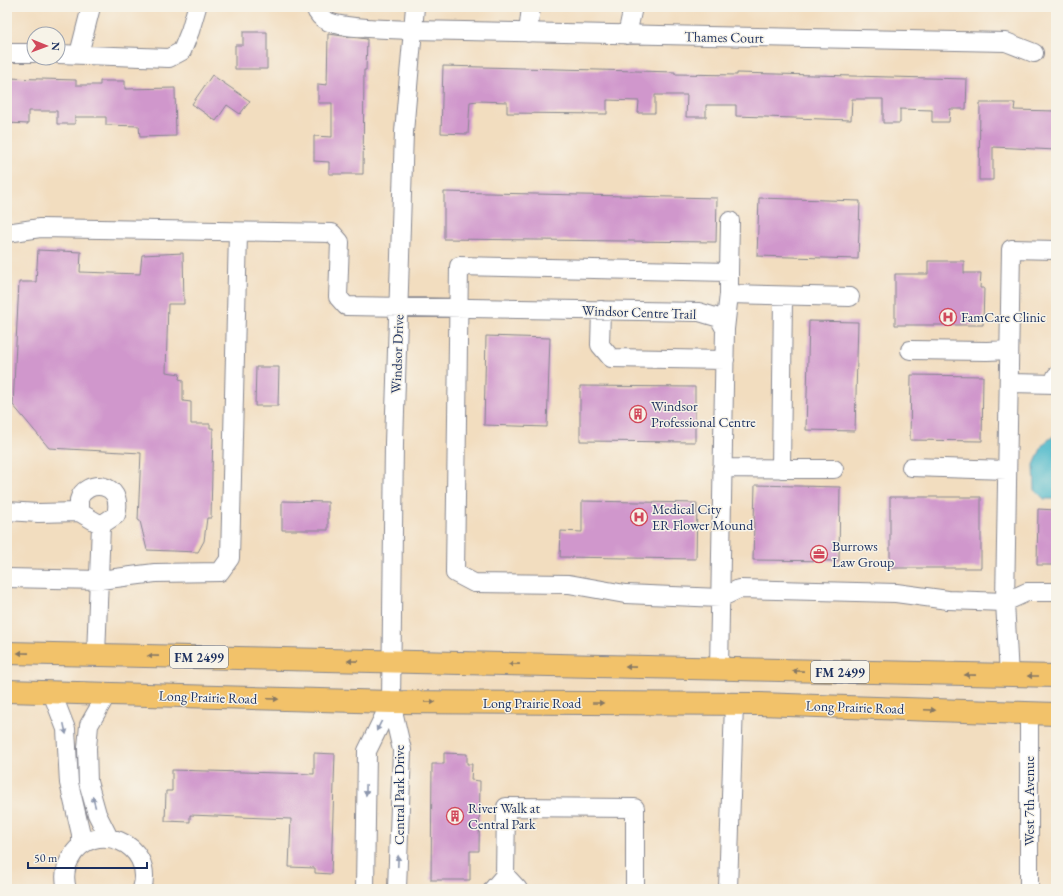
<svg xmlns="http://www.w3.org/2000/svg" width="1063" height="896" font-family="'EB Garamond',serif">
  <rect width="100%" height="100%" fill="#f7f3e8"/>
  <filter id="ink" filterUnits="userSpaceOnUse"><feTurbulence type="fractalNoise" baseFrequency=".025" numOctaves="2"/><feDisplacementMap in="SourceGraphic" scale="8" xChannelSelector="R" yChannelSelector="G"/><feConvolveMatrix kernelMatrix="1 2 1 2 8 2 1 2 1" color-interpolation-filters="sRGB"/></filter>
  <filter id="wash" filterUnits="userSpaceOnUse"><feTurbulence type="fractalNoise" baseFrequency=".012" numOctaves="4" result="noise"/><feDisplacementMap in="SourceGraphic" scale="16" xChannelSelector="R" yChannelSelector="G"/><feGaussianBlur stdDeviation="0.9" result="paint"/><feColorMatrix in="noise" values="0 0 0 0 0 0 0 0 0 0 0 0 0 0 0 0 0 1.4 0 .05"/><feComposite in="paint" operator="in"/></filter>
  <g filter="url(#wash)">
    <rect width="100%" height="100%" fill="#f2ddbf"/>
    <path fill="#4eb9cb" stroke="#347494" d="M1056,434V499H1044L1035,490L1034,465L1043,444Z"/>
    <g id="blocks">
      <path fill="#d097cc" d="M243,32H267V69H235V45H243Z
        M328,34L367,39L366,70H364L363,174H329V162L314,161V136L332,137V103H318V84L327,85Z
        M443,66L675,72V74L737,75V73L967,79L966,109H950L949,122H932V110L900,109V123H883V99H852L851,120L736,116V105H706V117H686L687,95H655V113H638L639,101L607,100V114L507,113V102L478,101L470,102L468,134L441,133Z
        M212,75L250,101L240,114L227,105L216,121L192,104Z
        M7,78L76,80V85H100V81H125V89L175,88L176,136L140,137L139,126L106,125V117H75V124H57V111H28V124L7,123Z
        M980,103H1015L1014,110L1056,111V150L993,147V180H979Z
        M444,192L717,198L716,242L444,239Z
        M759,198L860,201L858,259L757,256Z
        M38,250L81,252L80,272L140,274L142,255L183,253L184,304H168L166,372L180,374L179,379L183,380V401L191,402V424H210V428H213L211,518H207L204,541L198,552L147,550L140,521L138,520L141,453L49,448L13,405L19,282H36Z
        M928,261H964V273H981L980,288H984L983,325H895V274H928Z
        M809,321L858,322L855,431L806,430Z
        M486,336L550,338L547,427L484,425Z
        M256,367H279L278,406H255Z
        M911,375L983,376L982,441L910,440Z
        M580,386L695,387V442L580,441Z
        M755,485L840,487L839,561L753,560Z
        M890,497H981V568H890Z
        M282,501L328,502V530H282Z
        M582,501L697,503L696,559L560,557L561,531L582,532Z
        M1038,509L1056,510V565H1037Z
        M314,753L335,754L331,874L315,873V868L289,867L291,819L190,815V822L165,821L166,791H172V770L314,774Z
        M444,753L467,754V764H472L471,780L480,781L479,851H470V880H431L432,764H444Z"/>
    </g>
  </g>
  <g filter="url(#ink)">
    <use href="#blocks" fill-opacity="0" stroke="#86868e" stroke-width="1"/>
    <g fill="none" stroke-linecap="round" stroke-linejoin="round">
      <g stroke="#86868e" stroke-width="20">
        <path id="minor" d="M315,7C317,14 322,19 329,22C346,29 392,29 413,30L1006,42L1034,53
          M528,33L531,7
          M627,35L633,7
          M7,53H34
          M58,54L169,58L182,51L190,31L197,7
          M79,54L91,7
          M7,233L40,228L332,233L340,242L338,297L346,306L699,312L719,318L725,329L719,669
          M729,272L730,221
          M729,294L850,297
          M601,310L600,345L611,358L725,360
          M725,329L729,294V272L459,266L455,573L474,583L569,584L625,594L720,598L739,589L896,593L948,600L1005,602L1027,592H1056
          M910,350L987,351L1009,350
          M1009,383L1056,384V376
          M911,467L1007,470
          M722,468L834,469
          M781,469L783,296
          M7,511L38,513L79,512
          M7,578L100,580L155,573L220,572L230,558L238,233
          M96,655L101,525L79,512C79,508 79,503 79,500C84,479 125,480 116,515L101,525
          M1009,676L1005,602L1011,249L1056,250
          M52,693L66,729L69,783L81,834V845
          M107,694L89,725L87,748L88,782L97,814L109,838
          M67,889C64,879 65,868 70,859C92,817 156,843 142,889
          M365,889L367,751L391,702
          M397,889L402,750L391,702L394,443L404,132L415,7
          M493,889L505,875
          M518,889L505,875L506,807L635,808V889
          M728,889L734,704
          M1029,889V713"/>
      </g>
      <g stroke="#86868e" stroke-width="24">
        <path id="major" d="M7,653L1056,676
          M7,691L391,702L759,704L1056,714"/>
      </g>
      <use href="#minor" stroke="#fff" stroke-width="18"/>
      <use href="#major" stroke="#f2c26a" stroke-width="22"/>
    </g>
    <defs><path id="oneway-solid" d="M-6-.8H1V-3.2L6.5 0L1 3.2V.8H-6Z"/></defs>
    <g fill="#867864">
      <use href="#oneway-solid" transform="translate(23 653) rotate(-179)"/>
      <use href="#oneway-solid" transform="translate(153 656) rotate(-179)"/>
      <use href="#oneway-solid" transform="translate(353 661) rotate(-179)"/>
      <use href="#oneway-solid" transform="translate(514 664) rotate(-179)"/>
      <use href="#oneway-solid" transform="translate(631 667) rotate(-179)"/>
      <use href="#oneway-solid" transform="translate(798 671) rotate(-179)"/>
      <use href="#oneway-solid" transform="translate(970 675) rotate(-179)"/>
      <use href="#oneway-solid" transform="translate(1033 676) rotate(-180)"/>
      <use href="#oneway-solid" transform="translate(273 699) rotate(2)"/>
      <use href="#oneway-solid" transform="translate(430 702)"/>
      <use href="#oneway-solid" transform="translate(598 703)"/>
      <use href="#oneway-solid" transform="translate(930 710) rotate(2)"/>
    </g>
    <g fill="#8d97ae">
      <use href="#oneway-solid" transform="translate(379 726) rotate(117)"/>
      <use href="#oneway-solid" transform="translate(65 729) rotate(78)"/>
      <use href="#oneway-solid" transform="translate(366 790) rotate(91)"/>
      <use href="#oneway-solid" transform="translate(94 802) rotate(-105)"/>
      <use href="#oneway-solid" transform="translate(398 861) rotate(-88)"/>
    </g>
  </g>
  <defs>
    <g id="hospital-ring" transform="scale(0.9)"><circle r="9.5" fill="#f7f3e8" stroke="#d1495b" stroke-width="1.5"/><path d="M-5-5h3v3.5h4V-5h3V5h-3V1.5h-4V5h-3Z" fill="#d1495b"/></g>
    <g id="building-ring" transform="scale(0.9)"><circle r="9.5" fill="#f7f3e8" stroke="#d1495b" stroke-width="1.5"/><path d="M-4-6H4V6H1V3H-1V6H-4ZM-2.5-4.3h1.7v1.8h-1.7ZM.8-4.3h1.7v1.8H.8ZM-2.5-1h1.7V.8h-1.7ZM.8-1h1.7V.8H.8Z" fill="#d1495b"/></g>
    <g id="office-ring" transform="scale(0.9)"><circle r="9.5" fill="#f7f3e8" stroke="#d1495b" stroke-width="1.5"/><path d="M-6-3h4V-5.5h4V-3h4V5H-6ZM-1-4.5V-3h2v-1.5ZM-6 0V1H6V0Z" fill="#d1495b"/></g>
  </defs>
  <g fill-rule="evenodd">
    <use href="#hospital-ring" x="948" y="317"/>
    <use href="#building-ring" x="638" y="414"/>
    <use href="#hospital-ring" x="639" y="517"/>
    <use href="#office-ring" x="819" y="554"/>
    <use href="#building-ring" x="455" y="816"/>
  </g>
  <g text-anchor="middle" stroke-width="3" stroke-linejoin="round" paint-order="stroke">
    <g fill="#f7f3e8" stroke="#5d6a87" stroke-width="1">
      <rect x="170" y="646" width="58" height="22" rx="3"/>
      <rect x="811" y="661" width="58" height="22" rx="3"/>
    </g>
    <g font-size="13" font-weight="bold" fill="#1b2f5e">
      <text x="199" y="662">FM 2499</text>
      <text x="840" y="677">FM 2499</text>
    </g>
    <g font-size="14" fill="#1b2f5e" stroke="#f7f3e8">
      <text transform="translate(724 37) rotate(1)" y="5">Thames Court</text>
      <text transform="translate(639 312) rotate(2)" y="5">Windsor Centre Trail</text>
      <text transform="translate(397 354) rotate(-88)" y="5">Windsor Drive</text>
      <text transform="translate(208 697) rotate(2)" y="5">Long Prairie Road</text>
      <text x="532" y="708">Long Prairie Road</text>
      <text transform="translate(855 707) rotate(2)" y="5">Long Prairie Road</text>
      <text transform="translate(399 795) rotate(-90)" y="5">Central Park Drive</text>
      <text transform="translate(1029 801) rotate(-90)" y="5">West 7th Avenue</text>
    </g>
    <g font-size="14" fill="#1b2f5e" stroke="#f7f3e8" text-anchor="start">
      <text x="961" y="322">FamCare Clinic</text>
      <text x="651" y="411">Windsor<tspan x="651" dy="16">Professional Centre</tspan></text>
      <text x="652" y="514">Medical City<tspan x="652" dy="16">ER Flower Mound</tspan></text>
      <text x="832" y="551">Burrows<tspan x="832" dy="16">Law Group</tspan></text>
      <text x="468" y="813">River Walk at<tspan x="468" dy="16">Central Park</tspan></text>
    </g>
  </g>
  <rect width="1063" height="896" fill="none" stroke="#f7f3e8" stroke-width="24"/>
  <g transform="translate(46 46) rotate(91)"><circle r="19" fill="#f7f3e8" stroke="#9fa5b1"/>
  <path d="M0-3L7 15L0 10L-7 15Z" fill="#d1495b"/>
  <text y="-6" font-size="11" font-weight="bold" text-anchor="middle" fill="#1b2f5e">N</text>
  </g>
  <path d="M28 862v6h119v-6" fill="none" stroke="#1b2f5e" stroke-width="2"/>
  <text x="34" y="862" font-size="12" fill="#1b2f5e" stroke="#f7f3e8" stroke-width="3" paint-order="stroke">50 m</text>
</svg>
